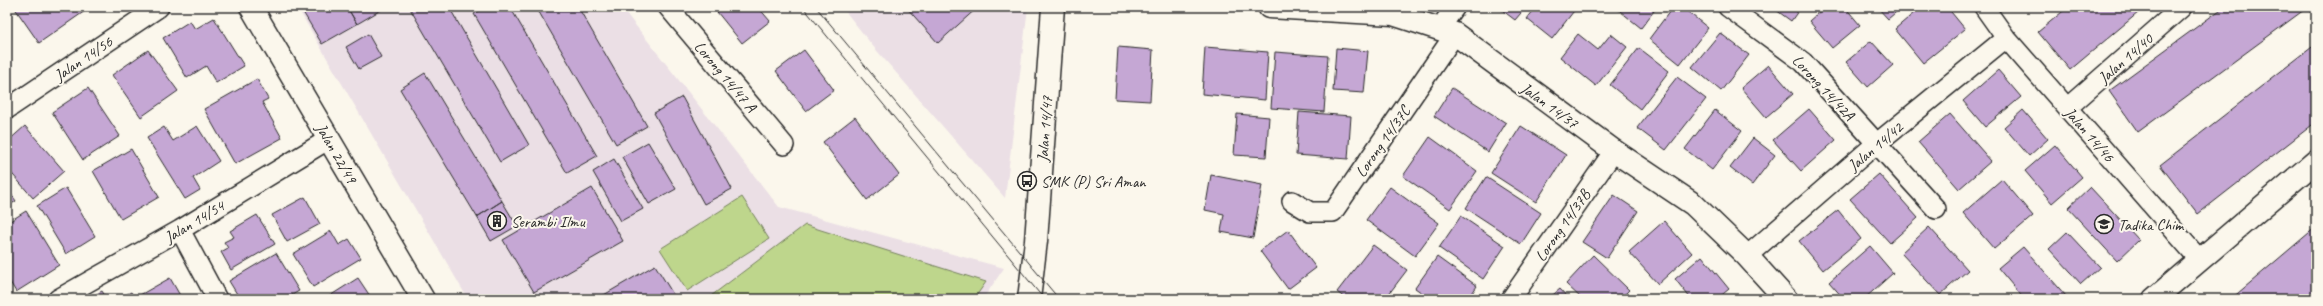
<svg xmlns="http://www.w3.org/2000/svg" width="2323" height="306" font-family="Caveat,sans-serif">
  <rect width="100%" height="100%" fill="#fbf7ec"/>
  <filter id="ink" filterUnits="userSpaceOnUse"><feTurbulence type="fractalNoise" baseFrequency=".025" numOctaves="2"/><feDisplacementMap in="SourceGraphic" scale="8" xChannelSelector="R" yChannelSelector="G"/><feConvolveMatrix kernelMatrix="1 2 1 2 8 2 1 2 1" color-interpolation-filters="sRGB"/></filter>
  <g filter="url(#ink)">
    <path fill="#ebdfe5" d="M297,7H621L779,207L1004,268L983,299H468Z
      M842,7H1028L1005,198L872,45Z"/>
    <path fill="#bed68c" stroke="#74805c" d="M742,197L769,239L687,291L660,249Z
      M805,225L986,282L974,299H707Z"/>
    <path fill="#c5a7d4" stroke="#2b2b2b" d="M14,7H82L85,11L39,43Z
      M300,7H347L357,24L322,44Z
      M347,7H386L357,24Z
      M409,7H449L529,145L500,162Z
      M486,7H510L597,156L567,173L474,14Z
      M536,7H578L647,126L616,144Z
      M713,7H758L770,21L742,43Z
      M906,7H978L938,43Z
      M1498,7H1526L1515,20Z
      M1536,7H1577L1552,39L1527,19Z
      M1615,7H1657L1641,28Z
      M1673,7H1682L1708,28L1680,64L1649,39Z
      M1772,7H1801L1791,21Z
      M1825,7H1845L1860,25L1832,48L1809,21Z
      M1877,7H1902L1888,19Z
      M1921,7H1947L1965,29L1923,63L1895,29Z
      M2068,7H2145L2070,70L2038,32Z
      M2224,7H2308L2138,132L2109,91Z
      M214,18L244,66L216,83L206,66L187,78L163,38L190,21L195,29Z
      M1720,33L1749,55L1721,91L1692,67Z
      M368,34L381,57L359,69L346,47Z
      M1578,34L1598,50L1611,34L1627,47L1596,86L1560,57Z
      M1871,41L1893,65L1868,87L1846,62Z
      M2316,44V122L2198,214L2160,165Z
      M1118,47L1153,50L1150,101L1115,99Z
      M1205,47L1268,52L1265,100L1202,94Z
      M1336,48L1368,51L1364,93L1333,91Z
      M1639,48L1669,71L1640,109L1610,85Z
      M148,50L178,91L141,117L112,75Z
      M804,50L834,90L806,111L776,71Z
      M1275,52L1328,56L1324,112L1271,108Z
      M1768,65L1793,94L1766,117L1741,88Z
      M1998,70L2021,97L1985,127L1963,101Z
      M425,73L502,201L477,217L400,89Z
      M1677,77L1706,99L1666,150L1637,128Z
      M257,79L268,99L262,102L282,138L235,164L204,109Z
      M88,88L120,136L83,160L52,112Z
      M1452,88L1506,123L1488,152L1434,116Z
      M682,97L732,189L704,204L654,113Z
      M1809,109L1836,140L1801,171L1773,140Z
      M1715,110L1742,131L1712,170L1685,149Z
      M2023,110L2048,139L2029,156L2004,127Z
      M1299,112L1351,116L1348,159L1296,155Z
      M1237,114L1269,117L1266,157L1234,155Z
      M1950,114L1991,161L1959,189L1918,142Z
      M855,117L899,175L867,200L823,142Z
      M25,126L64,171L33,198L7,168V142Z
      M197,126L219,161L193,178L200,190L185,199L147,138L164,127L173,141Z
      M1521,126L1566,155L1536,202L1491,173Z
      M1430,137L1477,171L1450,209L1403,176Z
      M1753,138L1775,155L1752,185L1730,168Z
      M648,142L676,189L649,204L622,157Z
      M2055,145L2082,177L2052,203L2025,171Z
      M131,149L159,197L121,219L93,171Z
      M614,159L643,209L621,221L593,172Z
      M1879,174L1918,218L1890,243L1850,199Z
      M1211,175L1262,185L1253,238L1221,232L1224,214L1205,210Z
      M1486,177L1541,213L1521,244L1466,208Z
      M2002,179L2033,216L1994,249L1963,213Z
      M1390,187L1439,223L1415,256L1366,220Z
      M2090,187L2139,240L2117,261L2068,208Z
      M7,188L16,201L7,207Z
      M66,188L95,236L66,254L37,206Z
      M592,188L623,241L534,292L503,240Z
      M1614,195L1638,211L1607,258L1582,242Z
      M305,197L320,224L287,242L272,215Z
      M502,201L517,226L491,241L477,217Z
      M1838,210L1861,239L1823,270L1799,241Z
      M26,211L59,265L16,292L7,277V223Z
      M257,215L275,244L231,270L221,252L228,248L224,242L234,237L230,231Z
      M1461,216L1505,246L1483,279L1439,248Z
      M1664,221L1692,253L1658,284L1629,252Z
      M1929,227L1968,270L1940,295L1901,253Z
      M2316,227V299H2231Z
      M1288,230L1316,268L1288,289L1260,251Z
      M331,231L339,245L349,239L361,258L313,287L293,254Z
      M2067,232L2100,267L2081,284L2049,249Z
      M1373,245L1407,270L1385,299H1346L1337,292Z
      M1870,246L1893,273L1864,299H1844L1829,282Z
      M2023,247L2066,296L2063,299H2024L1998,268Z
      M276,253L299,291L285,299H250L248,296L240,299L229,281Z
      M1593,255L1629,290L1620,299H1582L1566,284Z
      M1702,256L1729,289L1717,299H1691L1675,279Z
      M1437,257L1477,286L1468,299H1431L1415,288Z
      M655,265L676,299H597Z
      M170,278L182,299H143L140,295Z
      M358,278L372,299H325Z
      M1560,289L1569,299H1548Z
      M102,291L107,299H88Z
      M131,292L135,299H118Z"/>
    <g fill="none" stroke-linecap="round" stroke-linejoin="round">
      <g stroke="#2b2b2b" stroke-width="22">
        <path id="street" d="M668,7L784,145
          M1728,7L1803,62L1936,209
          M1984,7L2006,38L2199,259
          M1440,28L1455,7
          M2067,108L2182,7
          M7,109L159,7
          M1292,201L1310,212H1333L1455,34
          M180,230L217,299
          M1747,256L1877,143L2006,38
          M58,299L180,230L329,139
          M1511,299L1614,151"/>
      </g>
      <g stroke="#2b2b2b" stroke-width="25">
        <path id="secondary" d="M251,7L423,299
          M1269,7L1393,14L1455,34L1614,151L1693,204L1747,256L1786,299
          M1029,299L1036,241L1053,7
          M2154,299L2316,161"/>
      </g>
      <use href="#street" stroke="#fbf7ec" stroke-width="19"/>
      <use href="#secondary" stroke="#fbf7ec" stroke-width="22"/>
      <path stroke="#2b2b2b" stroke-width="1" d="M803,7L1044,299
        M816,7L1059,299"/>
    </g>
  </g>
  <defs>
    <g id="bus-ring" transform="scale(1)"><circle r="9.5" fill="#fbf7ec" stroke="#2b2b2b" stroke-width="1.5"/><path d="M-5-6H5V4H4V6H2V4H-2V6H-4V4H-5ZM-3.5-4V0h7V-4ZM-3.5 1.2v1.5H-2V1.2ZM2 1.2v1.5H3.5V1.2Z" fill="#2b2b2b"/></g>
    <g id="building-ring" transform="scale(1)"><circle r="9.5" fill="#fbf7ec" stroke="#2b2b2b" stroke-width="1.5"/><path d="M-4-6H4V6H1V3H-1V6H-4ZM-2.5-4.3h1.7v1.8h-1.7ZM.8-4.3h1.7v1.8H.8ZM-2.5-1h1.7V.8h-1.7ZM.8-1h1.7V.8H.8Z" fill="#2b2b2b"/></g>
    <g id="school-ring" transform="scale(1)"><circle r="9.5" fill="#fbf7ec" stroke="#2b2b2b" stroke-width="1.5"/><path d="M0-5L7-2L0 1L-7-2ZM-4 1L0 2.5L4 1V4Q0 6-4 4Z" fill="#2b2b2b"/></g>
  </defs>
  <g fill-rule="evenodd">
    <use href="#bus-ring" x="1027" y="181"/>
    <use href="#building-ring" x="497" y="221"/>
    <use href="#school-ring" x="2104" y="224"/>
  </g>
  <g text-anchor="middle" stroke-width="4" stroke-linejoin="round" paint-order="stroke">
    <g font-size="16" fill="#2b2b2b" stroke="#fbf7ec">
      <text transform="translate(83 58) rotate(-34)" y="6">Jalan 14/56</text>
      <text transform="translate(2125 58) rotate(-41)" y="6">Jalan 14/40</text>
      <text transform="translate(726 76) rotate(50)" y="6">Lorong 14/47 A</text>
      <text transform="translate(1824 87) rotate(47)" y="6">Lorong 14/42A</text>
      <text transform="translate(1550 105) rotate(36)" y="6">Jalan 14/37</text>
      <text transform="translate(1044 129) rotate(-86)" y="6">Jalan 14/47</text>
      <text transform="translate(2090 134) rotate(49)" y="6">Jalan 14/46</text>
      <text transform="translate(1382 141) rotate(-55)" y="6">Lorong 14/37C</text>
      <text transform="translate(1875 146) rotate(-40)" y="6">Jalan 14/42</text>
      <text transform="translate(337 153) rotate(60)" y="6">Jalan 22/49</text>
      <text transform="translate(194 221) rotate(-31)" y="6">Jalan 14/54</text>
      <text transform="translate(1562 225) rotate(-55)" y="6">Lorong 14/37B</text>
    </g>
    <g font-size="16" fill="#2b2b2b" stroke="#fbf7ec" text-anchor="start">
      <text x="1041" y="187">SMK (P) Sri Aman</text>
      <text x="511" y="227">Serambi Ilmu</text>
      <text x="2118" y="230">Tadika Chim</text>
    </g>
  </g>
  <rect width="2323" height="306" fill="none" stroke="#fbf7ec" stroke-width="24"/>
  <rect x="12" y="12" width="2299" height="282" fill="none" stroke="#2b2b2b" stroke-width="1.5" filter="url(#ink)"/>
</svg>
